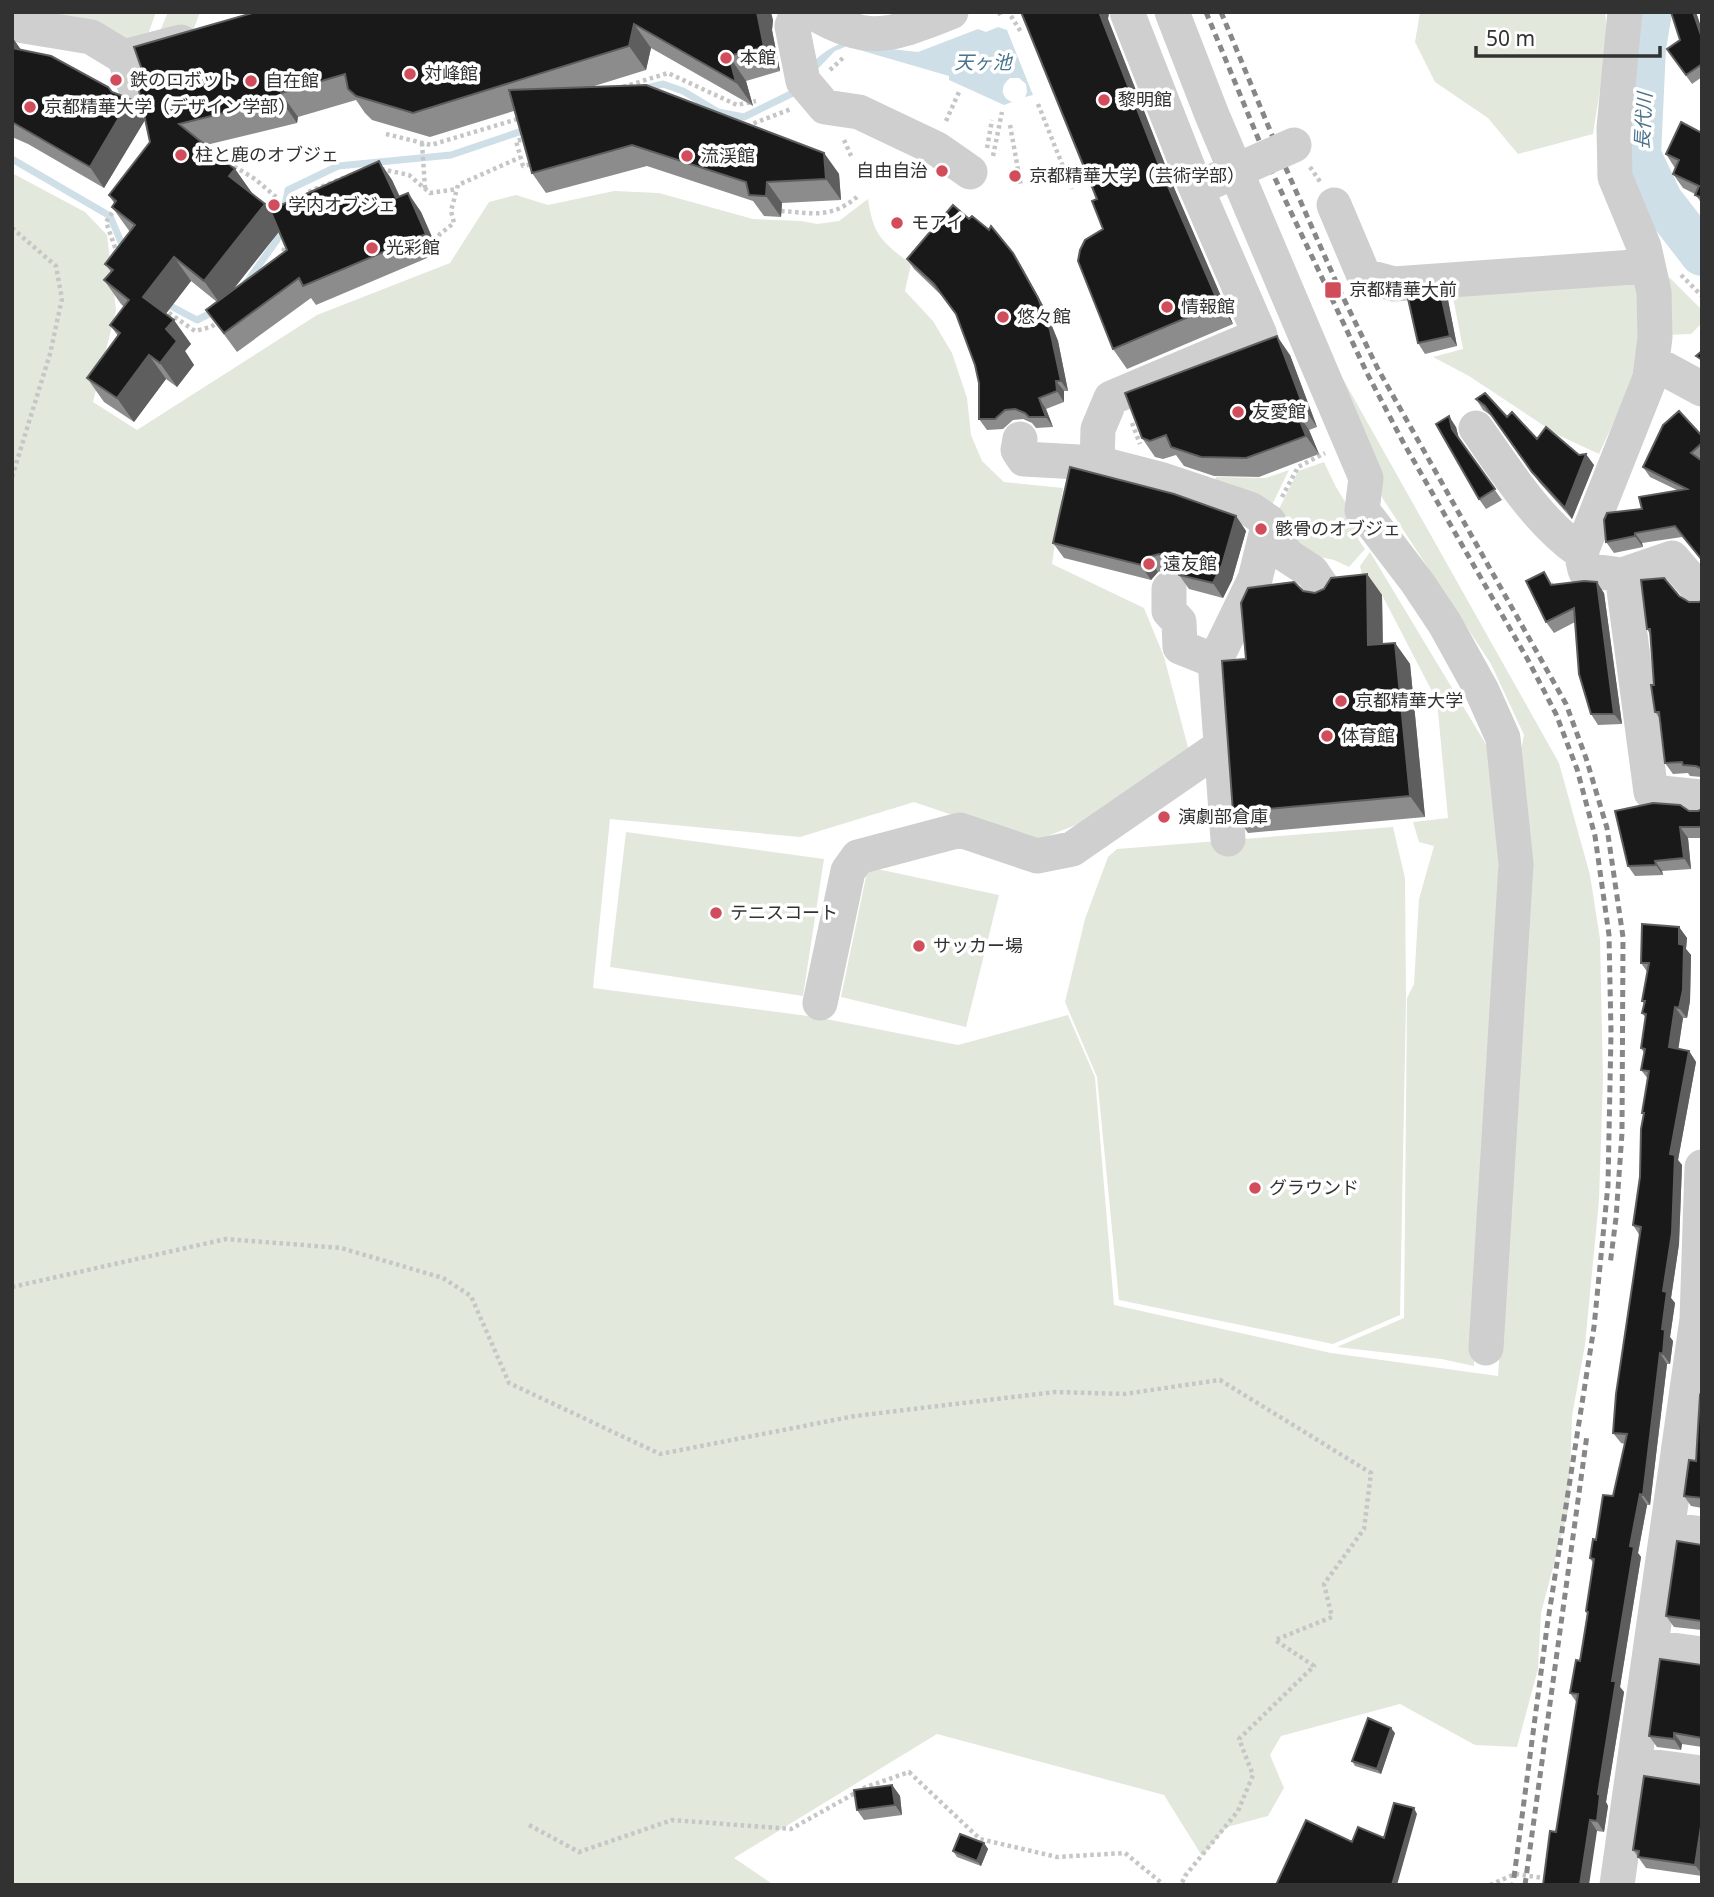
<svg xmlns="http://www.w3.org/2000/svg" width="1714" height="1897" font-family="'Noto Sans','Noto Sans JP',sans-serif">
  <rect width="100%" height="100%" fill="#fff"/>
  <path fill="#e3e8dd" d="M12,12H156L144,46Z
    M168,12H200L192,34L155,43Z
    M1420,12H1605L1608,39L1593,134L1518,154L1488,118L1435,82L1415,42Z
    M12,173L85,212L107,235L116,310L93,402L137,430L317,315L450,263L489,202L516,195L548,205L614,191L659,193L753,219L801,221L817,224L839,221L868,199C873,235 882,242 911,264L905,291L933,321L952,353L967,398L971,435L982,461L1004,482L1063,488L1052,564L1144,608L1164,657L1189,751L1112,811L1032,842L914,802L800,837L610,819L593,988L816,1017L958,1045L1068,1015L1095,1077L1114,1305L1331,1353L1498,1376L1509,1217L1515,778L1524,735L1491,664L1383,499L1335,383L1343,379L1559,763L1590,875L1600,939L1603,1080L1599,1200L1585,1345L1572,1416L1569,1507L1541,1613L1538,1669L1517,1747L1475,1745L1400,1704L1281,1736L1270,1755L1284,1788L1268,1816L1227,1827L1202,1856L1164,1795L937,1734L734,1858L774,1885H12Z
    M1639,275L1644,334L1631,385L1599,454L1558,435L1469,376L1433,357L1463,349L1453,297Z
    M1669,277L1702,310V323L1691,334L1668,335Z
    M1324,462L1336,487L1358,523V539L1365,549L1349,567L1334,560L1301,553L1275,517L1298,471Z
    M1289,470L1268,513L1213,487L1216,477L1266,478Z
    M1370,552L1490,751L1504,938L1474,1366L1441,1359L1337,1347L1404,1318L1407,998L1414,984L1419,899L1434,846L1419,842L1413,822L1448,818L1437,701L1382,595L1362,574L1360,566Z
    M1393,827L1405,878L1406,1000L1400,1315L1333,1344L1119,1300L1097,1077L1065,1002L1085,919L1108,857L1117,849Z
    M626,832L824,859L803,996L610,967Z
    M868,867L999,895L966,1027L841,997Z"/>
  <path fill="#cfdfe8" d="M998,27L1007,30L1033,95L1025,97L1027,92L1026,84L1019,78H1010C1000,86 1000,97 1012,102L1004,105L949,80V76L856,49H891L918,52L978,29L986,32Z
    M845,42V47L835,51L811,76L806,70C818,56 828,48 845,42Z"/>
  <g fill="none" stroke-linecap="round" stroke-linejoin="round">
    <path stroke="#cfdfe8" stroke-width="7" d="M642,89L663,84L683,91L718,112L744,117L797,91
      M12,159L110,216L124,249
      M284,210L288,190L338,166L451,155L528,129
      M246,283L277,240L282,226
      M165,303L197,320L217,310"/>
    <path stroke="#cfdfe8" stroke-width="44" d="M1650,12L1644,48L1639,155L1661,201L1702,254"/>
    <path stroke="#c6c6c6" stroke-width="4.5" stroke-dasharray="3.5 3.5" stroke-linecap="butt" d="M999,12L1001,16
      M1011,16L1021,32
      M830,70L844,57
      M623,87L668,73L737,105L756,101
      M1038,104L1072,189
      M946,121L959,92
      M1010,125L1021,186
      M747,126L791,109
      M386,134L431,145L521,118
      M528,138L516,141L523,166L532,164
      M844,140L852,158
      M422,143L425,188
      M987,148L992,120
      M993,156L1002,112
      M222,159L255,179L276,197
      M1310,167L1321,183
      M381,169L409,175L430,193L457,189
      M304,197L308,192L356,173
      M116,207L106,222L117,253
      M781,211C814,213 830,219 857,197
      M12,228L56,266L62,299L50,354L12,477
      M435,242L440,234L454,223L451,211L458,185L521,157
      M281,258L287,240
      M1681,275L1702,296
      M163,309L195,331L211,327L219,321
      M1132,423L1140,444
      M1282,497L1298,467L1325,453
      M12,1287L226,1239L341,1248L443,1278L471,1296L509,1383L660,1454L855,1416L1055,1392L1124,1394L1220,1380L1371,1473L1364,1529L1324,1584L1332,1617L1275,1640L1314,1666L1239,1739L1253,1775L1238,1811L1185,1876L1181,1885
      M529,1825L579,1852L672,1820L791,1829L866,1787L909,1772L980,1839L1057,1857L1125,1853L1164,1885
      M1490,1885L1515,1874L1550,1879"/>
    <path stroke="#cfcfcf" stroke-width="35" d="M797,12L792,26L803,81L825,107L859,112L937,149L970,172
      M812,12C871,47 893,34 951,12
      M1172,12L1212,115L1366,478L1362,510L1417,582L1445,624L1482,691L1503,738L1516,864L1486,1348
      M12,24L91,37L124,57
      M139,97L124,57L181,42
      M1334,205L1364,276L1394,284L1648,266
      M1652,362L1702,389
      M1476,428C1507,472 1537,521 1581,552
      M1020,439L1018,450L1024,459L1097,463L1163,480L1250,509L1269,522L1255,579L1215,661L1228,839
      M1097,463L1098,429L1111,398L1260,335L1194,183L1127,12
      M1269,522L1286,555L1312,572L1327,594
      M1622,575L1585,570L1581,552L1650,378L1655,337L1654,292L1644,247L1615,177L1614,128L1625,12
      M1169,589V611L1179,622L1180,647L1215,661
      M1702,593L1672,558L1622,575L1651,792L1701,797L1702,802
      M820,1003L848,871L858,857L960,830L1037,856L1072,849L1220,747
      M1668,1529L1702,1534
      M1651,1647L1702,1654
      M1634,1764L1702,1773
      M1617,1885L1697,1319L1702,1167"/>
    <path stroke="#878787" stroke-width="5" stroke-dasharray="7 5" stroke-linecap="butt" d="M1206,12L1272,172L1367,373L1403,442L1528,660L1556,714L1577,769L1595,836L1609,935L1611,1033L1608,1185L1594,1327L1547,1627L1513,1885
      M1221,12L1284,164L1341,293L1378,369L1566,704L1586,758L1607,828L1623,937L1622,1133L1616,1218L1610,1265
      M1525,1885L1587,1435"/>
    <path stroke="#cfcfcf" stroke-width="35" d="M1211,182L1294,145"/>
  </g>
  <path fill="#8c8c8c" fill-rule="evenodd" d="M256,12L773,20L772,30L780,71L746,81L753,106L651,48L646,70L591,87L824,153L839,174L841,200L782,203L781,217L764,216L753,201L647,166L546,193L532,173L514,111L430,137L372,120L365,113L356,100L298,117L297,123L206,145L235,169L252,193L271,213L379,161L392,180L400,197L408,193L421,212L439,253L316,305L311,298L237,352L206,310L217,302L191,281L166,314L191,344L185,351L194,365L177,387L166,379L134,422L104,402L87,378L118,336L110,325L124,307L121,304L104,280L111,272L105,264L130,232L112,207L114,203L109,195L150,142L141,67ZM279,231L287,250L231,292L255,261Z
    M1021,12H1109L1108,19L1175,190L1233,324L1127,369L1113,349L1103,229L1097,199Z
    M1696,12L1702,30V77L1692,84L1667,49L1680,40Z
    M12,37L21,50L112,92L145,120L104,188L28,144L12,137Z
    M1702,133V204L1695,194L1683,188L1673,174L1675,168L1666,154Z
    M907,259L1020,264L1045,309L1058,341L1068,391H1064V402L1046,409L1053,427L1036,428L1032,423L1023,419L1013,420L1003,429L987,430L979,419V383L975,365L956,315L941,295L914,269Z
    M1440,290L1448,300L1457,346L1425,354L1418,343Z
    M1290,355L1317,427L1309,430L1319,454L1259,477L1214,476L1184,466L1176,455L1163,459L1155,457L1142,438Z
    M1476,399L1507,417L1537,439L1594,465L1572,519L1539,482L1493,417L1483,410Z
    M1436,424L1456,427L1459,439L1502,500L1486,509L1479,499Z
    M1702,436V561L1682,537L1642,543L1643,547L1614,553L1606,542L1642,509L1677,490L1650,477L1643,467Z
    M1236,516L1246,531L1232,580L1223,598L1189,589L1179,575L1178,571L1170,569L1158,572L1151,580L1064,558L1053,543Z
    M1367,574L1382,595L1383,644L1395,643L1410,664L1425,817L1248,833L1233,812L1303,591L1315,593Z
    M1552,582L1553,585L1604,593L1622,724L1598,725L1591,714L1575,622L1554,633L1546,622Z
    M1679,596L1689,602H1699L1702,601V777L1690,776L1688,773L1673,774L1665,763L1660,719L1655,712L1654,685L1650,634L1647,629Z
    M1702,809V838H1688L1691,869L1662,871L1663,875L1635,876L1628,866L1689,811H1698Z
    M1679,927L1687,938L1686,949L1691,955L1690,1001L1687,1018H1683L1678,1049L1689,1051L1696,1062L1678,1160L1682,1165L1679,1244L1671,1298L1675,1303L1670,1337L1673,1341L1670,1364H1667L1650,1505H1647L1638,1553L1641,1557L1620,1687L1624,1692L1606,1802L1608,1806L1604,1832L1597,1831L1556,1832L1577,1703L1570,1693L1580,1661L1587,1614L1586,1611L1593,1563L1590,1558L1613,1496L1625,1444L1621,1443L1613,1433L1640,1236L1633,1225L1640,1177L1644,1116L1642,1113L1648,1079L1641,1070L1645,1054L1641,1048L1646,1018L1642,1013L1644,1004L1642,1001L1648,973L1641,963Z
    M1702,1390V1508L1691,1506L1684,1496L1696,1461Z
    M1702,1545V1630L1674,1627L1666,1616Z
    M1702,1665V1747L1682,1744L1681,1750L1657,1747L1649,1736Z
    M1395,1733L1381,1774L1355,1766L1352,1761Z
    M892,1785L900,1796L902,1815L864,1820L857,1810Z
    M1702,1785V1876L1646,1868L1633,1850Z
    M984,1843L988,1849L981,1866L957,1857L953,1851Z"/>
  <path fill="#5e5e5e" d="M757,12H771L773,20L772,30L780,71L764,47Z
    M1099,12H1109L1108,19L1175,190L1233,324L1219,304L1161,170Z
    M1693,12H1696L1702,30V38Z
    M634,24L651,48L646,70L629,46Z
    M12,37L24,54L12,56Z
    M729,56L746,81L753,106L736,82Z
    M281,93L298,117L297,123L280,99Z
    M130,99L145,120L104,188L90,167Z
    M824,153L839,174L841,200L826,179Z
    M379,161L392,180L409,217L396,198Z
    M235,169L252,193L246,200L229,176Z
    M767,182L782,203L781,217L766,196Z
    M408,193L421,212L439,253L426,234Z
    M265,204L282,228L221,305L204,281Z
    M1013,253L1020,264L1045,309L1058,341L1068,391L1061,381Z
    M174,257L191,281L160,321L143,297Z
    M1440,290L1448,300L1457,346L1450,336Z
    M174,320L191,344L185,351L194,365L177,387L160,363L166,329Z
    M1277,336L1290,355L1317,427L1304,408Z
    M149,355L166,379L134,422L117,398Z
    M1056,381L1064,391V402L1057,391Z
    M1039,398L1046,409L1053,427L1046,417Z
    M1296,411L1309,430L1319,454L1306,436Z
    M1449,416L1456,427L1459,439L1452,429Z
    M1586,454L1594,465L1572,519L1565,508Z
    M1236,516L1246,531L1232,580L1223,598L1213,583Z
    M1635,533L1642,543L1643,547L1635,536Z
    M1148,557L1158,572L1151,580L1141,565Z
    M1367,574L1382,595L1383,666L1368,645Z
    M1597,582L1604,593L1622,724L1614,714Z
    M1395,643L1410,664L1425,817L1410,796Z
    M1680,827L1688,838L1691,869L1684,858Z
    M1655,861L1662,871L1663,875L1656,865Z
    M1679,927L1687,938L1686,949L1691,955L1690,1001L1687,1018L1679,1008Z
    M1675,1007L1683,1018L1677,1058L1669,1047Z
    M1689,1051L1696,1062L1678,1160L1682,1165L1679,1244L1671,1298L1675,1303L1670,1337L1673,1341L1670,1364L1663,1354L1662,1329L1670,1154Z
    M1660,1353L1667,1364L1650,1505L1643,1495Z
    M1640,1494L1647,1505L1638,1553L1641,1557L1620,1687L1624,1692L1606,1802L1608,1806L1604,1832L1597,1821L1598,1794L1630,1546Z
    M1391,1728L1395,1733L1381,1774L1377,1769Z
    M1674,1733L1682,1744L1681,1750L1674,1739Z
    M892,1785L900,1796L902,1815L895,1805Z
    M1414,1808L1417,1814L1397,1885H1392Z
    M1590,1820L1597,1831L1589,1885H1580Z
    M1702,1820V1874L1695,1865Z
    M984,1843L988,1849L981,1866L977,1861Z"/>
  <path fill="#191919" stroke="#5e5e5e" stroke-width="2" d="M256,12H757L764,47L729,56L736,82L634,24L629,46L413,113L356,96L348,89L345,74L281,93L280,99L179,124L235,169L229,176L265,204L204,281L174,257L143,297L174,320L166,329L177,341L160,363L149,355L117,398L87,378L120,333L110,325L129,300L104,280L113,270L105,264L135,225L112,207L116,201L109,195L150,142L138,86L142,77L141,67L134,47Z
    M1021,12H1099L1161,170L1219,304L1113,349L1078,261L1080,250L1085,240L1103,229L1092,201L1097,199Z
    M1671,12H1693L1702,38V64L1686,75L1667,49L1680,40Z
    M12,48L51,56L108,87L112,92L130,99L90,167L12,122Z
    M646,85L824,153L826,179L767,182L766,196L749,195L746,182L632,145L532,173L509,90Z
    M1681,122L1702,133V198L1695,195L1699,186L1673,174L1679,160L1666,154Z
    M379,161L396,198L408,193L426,234L303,286L299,278L224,333L206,310L287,250L270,210Z
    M953,205L969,219L972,216L989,230L991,226L1013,253L1038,298L1050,330L1061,381H1056L1057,391L1039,398L1046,417H1029L1025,413L1015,409L1005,410L995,419H979V383L975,365L956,314L934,284L907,259Z
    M1440,290L1450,336L1418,343L1407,294Z
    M1277,336L1304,408L1296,411L1306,436L1246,458L1201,457L1171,447L1166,435L1150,441L1142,438L1125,393Z
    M1702,351V360L1696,356Z
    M1485,393L1507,417L1512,412L1537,439L1546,427L1579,455L1586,454L1565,508L1532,472L1485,406L1476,399Z
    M1679,411L1702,436V443L1691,453L1702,461V560L1675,526L1635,533V536L1606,542L1604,520L1607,513L1642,509L1639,497L1687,489L1643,467L1663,425Z
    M1449,416L1452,429L1495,489L1479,499L1436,424Z
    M1070,467L1174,494L1236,516L1222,565L1213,583L1179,575L1176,564L1168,557L1159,554L1148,557L1141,565L1053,543Z
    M1544,572L1551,585L1584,581L1597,582L1614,714H1591L1579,674L1574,608L1546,622L1526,581Z
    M1367,574L1368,645L1395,643L1410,796L1233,812L1222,661L1246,659L1241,603L1248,588L1294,582L1303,591L1315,593L1324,589L1331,578Z
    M1664,578L1679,596L1689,602H1699L1702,601V769L1696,766L1683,765L1682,762L1665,763L1659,712H1655L1651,685H1654L1650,629H1647L1641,580Z
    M1653,803L1680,805L1689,811H1698L1702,809V827H1680L1684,858L1655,861L1656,865L1628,866L1615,811Z
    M1642,924L1679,927V944L1684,945L1683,990L1679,1008L1675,1007L1669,1047L1689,1051L1670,1154L1675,1155L1672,1233L1663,1291L1667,1292L1662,1329L1665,1330L1663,1354L1660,1353L1643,1495L1640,1494L1630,1546L1634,1547L1612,1681H1616L1598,1794L1600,1795L1597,1821L1590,1820L1580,1885H1543L1550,1831L1556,1832L1578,1694L1570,1693L1576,1660L1580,1661L1588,1612L1586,1611L1594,1559L1590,1558L1593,1539L1596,1540L1603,1495L1613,1496L1627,1434L1613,1433L1616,1394L1641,1227L1633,1225L1640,1177L1641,1129L1644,1113H1642L1649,1071L1641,1070L1645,1049L1641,1048L1646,1014L1642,1013L1645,1001H1642L1649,963H1641Z
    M1702,1390V1498L1684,1496L1689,1460L1696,1461L1700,1395Z
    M1677,1541L1702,1545V1621L1666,1616Z
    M1660,1659L1702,1665V1738L1674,1733V1739L1649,1736Z
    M1368,1718L1391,1728L1377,1769L1352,1761Z
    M1644,1776L1702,1785V1820L1695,1865L1638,1857L1639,1851L1633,1850Z
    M892,1785L895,1805L857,1810L854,1790Z
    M1394,1803L1414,1808L1392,1885H1276L1306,1820L1352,1842L1358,1827L1384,1838Z
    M960,1834L984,1843L977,1861L953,1851Z"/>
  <g fill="#d14d5b" stroke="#fff" stroke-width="2.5">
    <circle cx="726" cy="58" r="7"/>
    <circle cx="410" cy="74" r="7"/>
    <circle cx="116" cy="80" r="7"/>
    <circle cx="251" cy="81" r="7"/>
    <circle cx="1104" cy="100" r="7"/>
    <circle cx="30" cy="107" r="7"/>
    <circle cx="181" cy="155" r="7"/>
    <circle cx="687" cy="156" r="7"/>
    <circle cx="942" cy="171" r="7"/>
    <circle cx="1015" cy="176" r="7"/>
    <circle cx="274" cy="205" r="7"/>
    <circle cx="897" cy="223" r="7"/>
    <circle cx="372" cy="248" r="7"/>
    <rect x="1324" y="281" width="18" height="18" rx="3.5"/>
    <circle cx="1167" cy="307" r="7"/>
    <circle cx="1003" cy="317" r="7"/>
    <circle cx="1238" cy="412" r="7"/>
    <circle cx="1261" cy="529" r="7"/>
    <circle cx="1149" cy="564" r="7"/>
    <circle cx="1341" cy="701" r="7"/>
    <circle cx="1327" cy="736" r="7"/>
    <circle cx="1164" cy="817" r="7"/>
    <circle cx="716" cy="913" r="7"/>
    <circle cx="919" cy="946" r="7"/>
    <circle cx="1255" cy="1188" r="7"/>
  </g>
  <g text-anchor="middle" stroke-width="7" stroke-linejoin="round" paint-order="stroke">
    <g font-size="18" fill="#323232" stroke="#fff" text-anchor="start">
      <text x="740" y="64">本館</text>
      <text x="424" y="80">対峰館</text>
      <text x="130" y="86">鉄のロボット</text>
      <text x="265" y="87">自在館</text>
      <text x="1118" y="106">黎明館</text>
      <text x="44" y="113">京都精華大学（デザイン学部）</text>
      <text x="195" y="161">柱と鹿のオブジェ</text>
      <text x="701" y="162">流渓館</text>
      <text x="928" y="177" text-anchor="end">自由自治</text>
      <text x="1029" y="182">京都精華大学（芸術学部）</text>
      <text x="288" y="211">学内オブジェ</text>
      <text x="911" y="229">モアイ</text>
      <text x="386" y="254">光彩館</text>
      <text x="1349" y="296">京都精華大前</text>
      <text x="1181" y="313">情報館</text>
      <text x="1017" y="323">悠々館</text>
      <text x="1252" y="418">友愛館</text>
      <text x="1275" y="535">骸骨のオブジェ</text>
      <text x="1163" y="570">遠友館</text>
      <text x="1355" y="707">京都精華大学</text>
      <text x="1341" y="742">体育館</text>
      <text x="1178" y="823">演劇部倉庫</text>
      <text x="730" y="919">テニスコート</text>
      <text x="933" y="952">サッカー場</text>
      <text x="1269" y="1194">グラウンド</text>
    </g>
    <g font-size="19" font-style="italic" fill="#49748c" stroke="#fff">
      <text x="983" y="69">天ヶ池</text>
      <text transform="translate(1643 121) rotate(-87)" y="7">長代川</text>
    </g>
  </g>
  <rect width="1714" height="1897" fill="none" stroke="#323232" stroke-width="28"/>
  <path d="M1476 46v10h184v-10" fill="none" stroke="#323232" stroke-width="3.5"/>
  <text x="1486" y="46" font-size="21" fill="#323232" stroke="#ffffff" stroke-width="5" paint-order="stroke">50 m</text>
</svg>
